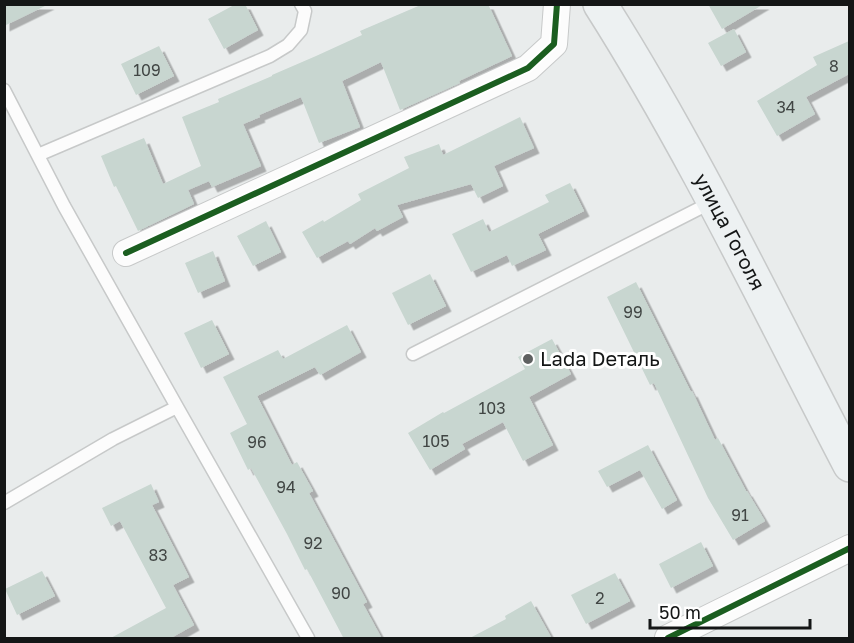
<svg xmlns="http://www.w3.org/2000/svg" width="854" height="643" font-family="'Golos Text',sans-serif">
  <defs>
    <filter id="shadow"><feDropShadow dx="5.5" dy="5.5" stdDeviation="0" flood-color="#0004"/></filter>
  </defs>
  <rect width="100%" height="100%" fill="#e9ecec"/>
  <path fill="#c8d6d0" filter="url(#shadow)" d="M4,4H49L4,26Z
    M236,4H245L258,30L224,49L208,19Z
    M423,4H488L512,56L459,81L460,83L400,110L381,62L342,81L360,127L319,143L301,97L259,115L260,117L243,124L261,166L212,187L209,181L188,190L194,204L138,231L116,186L114,187L101,156L144,138L163,184L201,166L182,117L219,102L218,99L272,76V75L316,56L362,35L360,31Z
    M708,4H764L722,29Z
    M734,29L746,52L721,66L708,43Z
    M849,41V74L806,97L815,114L777,136L757,101L817,65L813,57Z
    M159,46L174,76L136,95L121,64Z
    M520,117L534,148L494,166L503,186L478,198L471,184L397,205L403,217L377,231L375,228L350,244L348,241L317,258L302,232L323,220L324,222L361,200L358,194L409,168L404,157L439,144L443,155Z
    M570,183L584,211L538,234L546,250L512,266L507,255L471,272L452,234L483,219L489,232L549,202L545,195Z
    M266,221L281,252L253,266L237,236Z
    M213,251L225,281L198,293L185,263Z
    M430,274L446,306L408,325L392,293Z
    M636,282L691,392L692,391L715,440L718,438L746,491H747L765,521L733,540L708,498L654,383L650,385L607,297Z
    M212,320L229,354L201,368L184,333Z
    M347,325L361,352L320,375L315,367L257,396L292,465L297,462L313,491L309,493L367,602L363,604L382,639H344L307,569L305,570L287,534L251,468L248,470L230,433L247,424L223,377L278,350L283,359Z
    M552,339L571,374L529,397L553,445L523,461L503,422L462,444L465,449L430,470L408,433L443,412L444,413L525,369L518,357Z
    M648,445L677,500L662,509L640,470L607,487L598,471Z
    M151,484L159,502L152,505L189,577L173,585L194,625L169,639H109L166,608L120,521L111,526L102,508Z
    M701,542L713,566L671,588L659,564Z
    M42,571L55,596L17,615L5,589Z
    M615,573L630,601L586,624L571,595Z
    M531,601L552,639H468L506,619L505,616Z"/>
  <g fill="none" stroke-linecap="round" stroke-linejoin="round">
    <g stroke="#c7c9c9" stroke-width="15">
      <path id="service" d="M4,90L64,206L177,407
        M38,155L270,56L288,45L301,30L305,11L301,4
        M413,354L712,202
        M4,503L113,439L177,407L308,638"/>
    </g>
    <g stroke="#c7c9c9" stroke-width="28">
      <path id="minor" d="M126,253L528,68L554,44L557,4
        M668,638L850,548"/>
    </g>
    <g stroke="#c7c9c9" stroke-width="36">
      <g id="secondary">
        <path id="s1" d="M600,4C694,152 769,310 850,465"/>
      </g>
    </g>
    <use href="#service" stroke="#fcfcfc" stroke-width="12"/>
    <use href="#minor" stroke="#fcfcfc" stroke-width="26"/>
    <use href="#secondary" stroke="#edf1f2" stroke-width="33"/>
    <g stroke="#fff" stroke-width="10">
      <path id="cycleway" d="M126,253L528,68L554,44L557,4
        M668,638L850,548"/>
    </g>
    <use href="#cycleway" stroke="#1b5e20" stroke-width="6"/>
  </g>
  <circle fill="#5f6161" stroke="#fff" stroke-width="2" cx="528" cy="359" r="6"/>
  <g text-anchor="middle" stroke-width="6" stroke-linejoin="round" paint-order="stroke">
    <g font-size="16" fill="#414644">
      <text x="834" y="72">8</text>
      <text x="147" y="76">109</text>
      <text x="786" y="113">34</text>
      <text x="633" y="318">99</text>
      <text x="492" y="414">103</text>
      <text x="436" y="447">105</text>
      <text x="257" y="448">96</text>
      <text x="286" y="493">94</text>
      <text x="740" y="521">91</text>
      <text x="313" y="549">92</text>
      <text x="158" y="561">83</text>
      <text x="341" y="599">90</text>
      <text x="600" y="604">2</text>
    </g>
    <g font-size="20" fill="#141616" stroke="#fff">
      <text dy="7" stroke="none"><textPath href="#s1" startOffset="262">улица Гоголя</textPath></text>
    </g>
    <g font-size="20" fill="#141616" stroke="#fff" text-anchor="start">
      <text x="540" y="366">Lada Dеталь</text>
    </g>
  </g>
  <rect width="854" height="643" fill="none" stroke="#141616" stroke-width="12"/>
  <path d="M650 619v9h160v-9" fill="none" stroke="#141616" stroke-width="3"/>
  <text x="659" y="619" font-size="18" fill="#141616" stroke="#ffffff" stroke-width="4.5" paint-order="stroke">50 m</text>
</svg>
